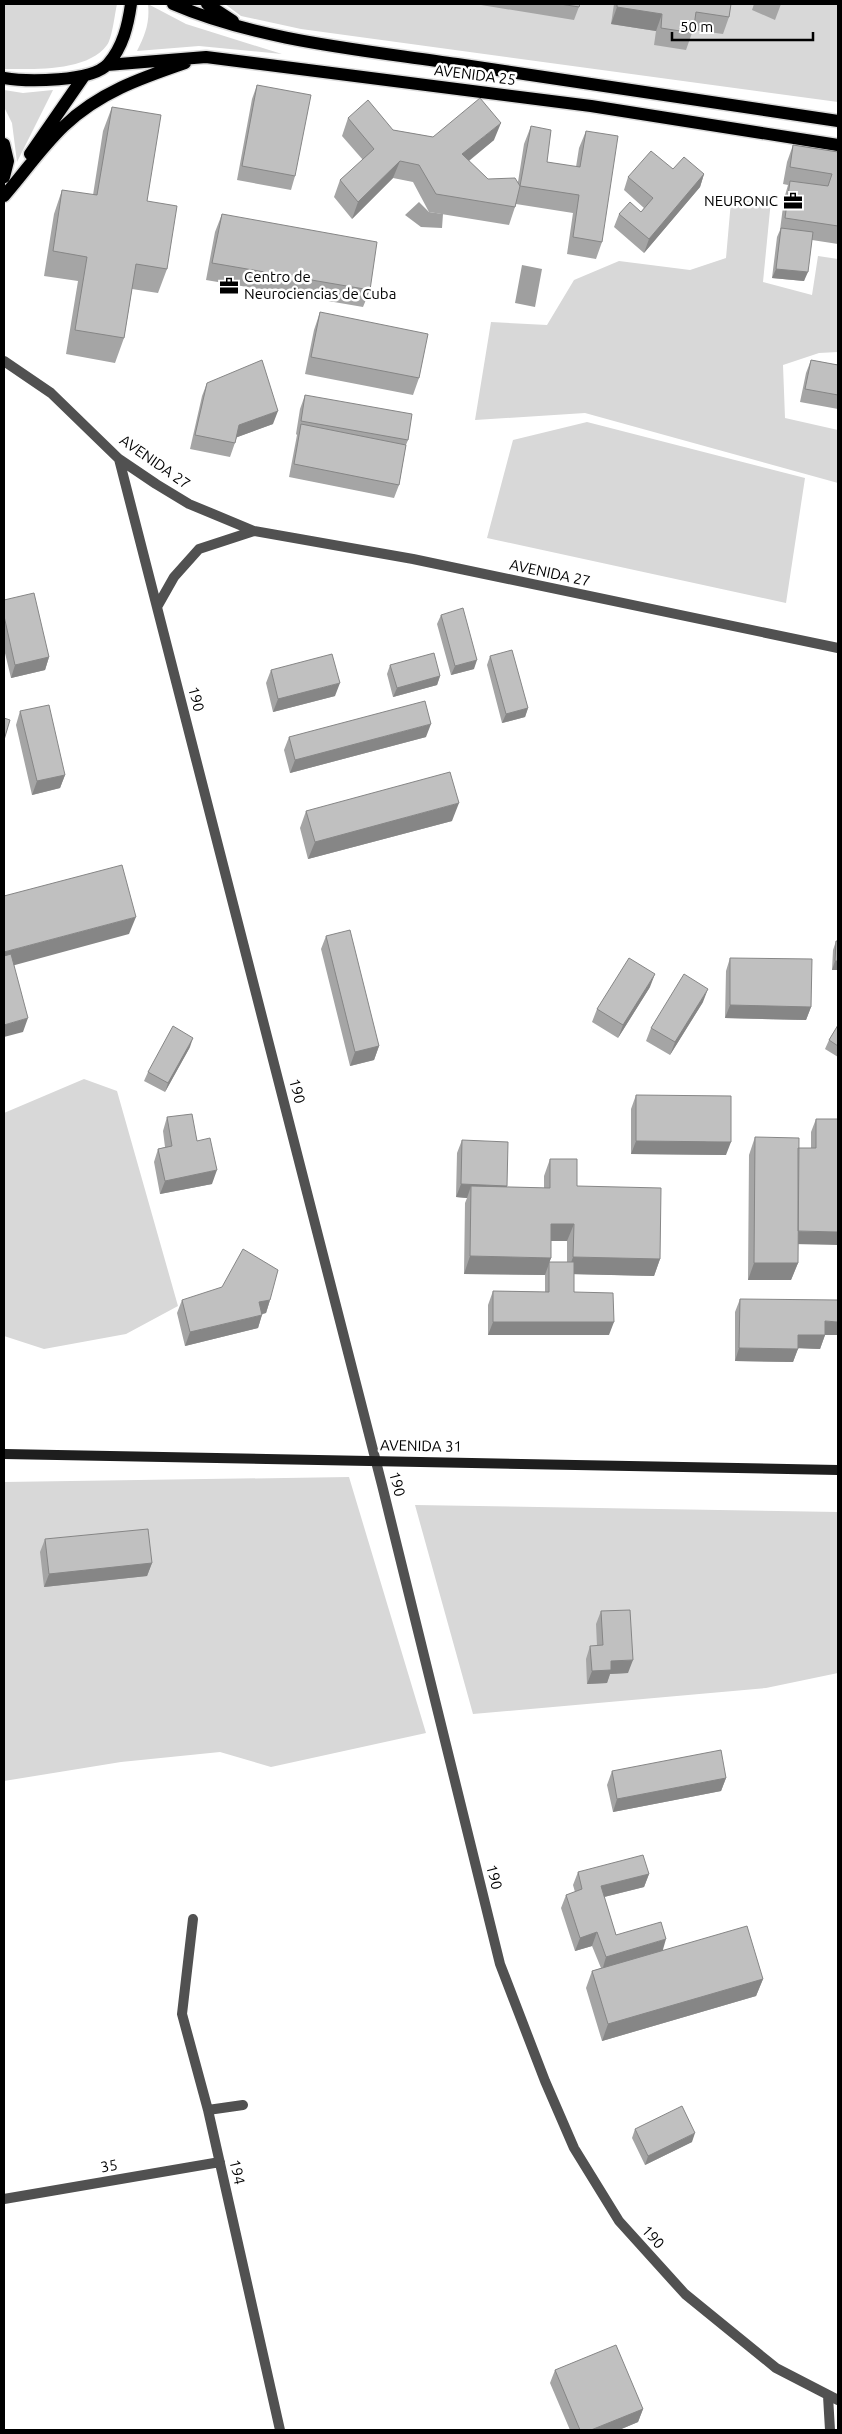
<svg xmlns="http://www.w3.org/2000/svg" width="842" height="2434" font-family="Ubuntu,sans-serif">
  <rect width="100%" height="100%" fill="#fff"/>
  <path fill="#d8d8d8" d="M4,4H117C115,13 112,39 107,45C87,72 34,69 4,69Z
    M148,4L186,24L282,54L199,46L137,51C145,35 150,23 148,4Z
    M225,4H838V102L301,29L241,16Z
    M4,90L23,93L53,90L17,162L12,123L4,107Z
    M771,200L763,282L812,295L818,256L838,259V352L819,353L783,365L785,418L838,430V483L585,413L475,420L491,322L547,325L574,280L619,261L690,270L726,258L731,201Z
    M587,422L805,478L786,603L487,538L513,440Z
    M84,1079L117,1091L178,1306L126,1334L44,1349L4,1336V1113Z
    M349,1477L426,1733L271,1767L220,1752L121,1762L4,1781V1482Z
    M415,1505L838,1512V1673L766,1688L473,1714Z"/>
  <path fill="#9f9f9f" d="M419,202L429,212L443,214L442,228L421,227L405,215Z
    M522,265L542,269L535,307L515,303Z"/>
  <g fill="none" stroke-linecap="round" stroke-linejoin="round">
    <g stroke="#dbdbdb" stroke-width="15">
      <path id="primary" d="M173,4C259,41 365,50 457,64C584,82 711,101 838,121
        M207,4L233,21
        M107,65L206,57L591,106L838,145
        M4,78C27,82 92,82 108,64C123,47 128,25 131,4
        M4,144L8,161L4,177
        M30,154L84,76
        M4,196C24,173 42,147 64,126C98,93 141,78 185,63"/>
    </g>
    <path stroke="#515151" stroke-width="10" d="M4,361L51,393L119,459L156,484L189,504L254,531L413,559L838,648
      M119,459L382,1485L500,1964L545,2081L574,2148L619,2221L685,2294L776,2368L838,2400
      M157,607L174,577L199,549L254,531
      M193,1919L182,2014L208,2110L280,2430
      M208,2110L243,2105
      M4,2199L220,2162
      M828,2396L830,2430"/>
    <path stroke="#1e1e1e" stroke-width="10" d="M4,1454L838,1470"/>
    <use href="#primary" stroke="#000" stroke-width="12"/>
  </g>
  <path fill="#a5a5a5" fill-rule="evenodd" d="M475,4H580L574,20Z
    M614,4H731L729,17L723,34L693,30L686,50L654,45L656,31L611,24Z
    M754,4H781L775,20L752,10Z
    M257,85L295,176L291,190L237,180L252,99Z
    M112,107L147,201L167,269L158,293L132,289L124,338L115,363L66,354L78,281L44,276L54,214L62,190L93,195L103,131Z
    M348,118L393,130L433,137L494,140L469,161L488,179L518,182L524,144L531,126L547,162L576,167L579,148L586,131L602,242L596,259L567,254L573,213L516,204L509,225L429,212L413,182L393,178L352,219L334,197L340,180L363,160L342,136Z
    M793,145L838,152V244L812,240L804,281L772,278L777,237L780,230L784,199L788,185L783,184L787,162Z
    M673,169L704,174L700,187L644,253L614,227L619,214L641,212L644,208L624,190L628,177Z
    M222,214L370,290L363,307L206,280L215,232Z
    M320,312L419,378L413,395L305,374L314,330Z
    M811,360L838,365V409L800,402L806,373Z
    M207,383L273,424L237,437L230,457L190,449L202,396Z
    M305,395L408,440L406,445L399,485L394,498L289,477L297,435L296,434L300,409Z
    M4,600L49,657L45,670L11,678L4,649Z
    M441,615L474,669L451,675L437,624Z
    M490,656L528,708L525,717L502,723L487,665Z
    M390,665L440,676L437,685L393,697L387,674Z
    M271,670L335,696L273,712L266,683Z
    M20,711L65,775L60,788L32,795L16,725Z
    M289,737H426L290,773L284,750Z
    M306,811L452,821L308,859L300,828Z
    M326,936L379,1046L374,1060L350,1066L321,949Z
    M836,941H838V970H832L833,950Z
    M730,958L811,1007L806,1020L725,1018L726,971Z
    M650,987L618,1038L592,1022L597,1009Z
    M703,1002L670,1055L646,1041L651,1028Z
    M838,1025V1057L825,1049L829,1040Z
    M190,1047L165,1092L144,1081L148,1072Z
    M636,1095L726,1155L631,1154V1109Z
    M167,1117L197,1141L212,1184L160,1194L154,1162L158,1149L165,1147L163,1131Z
    M816,1119H838L798,1244V1263L791,1280H748L749,1155L755,1137L798,1148H811V1132Z
    M462,1140L507,1186L506,1187L544,1188V1176L550,1159L577,1186L660,1259L654,1276L574,1274V1292L609,1335H488V1305L493,1291L545,1292V1275L464,1274L465,1203L467,1198L456,1197L457,1153ZM551,1241H567V1262H549L551,1258Z
    M740,1299L825,1335L820,1349L798,1348L793,1362L735,1361V1312Z
    M182,1300H270L266,1313L262,1314L258,1328L185,1346L177,1313Z
    M45,1539L152,1563L147,1576L44,1587L40,1552Z
    M601,1611L628,1673L610,1674L607,1683L587,1684L586,1659L590,1646H597L596,1624Z
    M612,1771L726,1778L721,1791L613,1812L607,1785Z
    M578,1872L649,1874L644,1887L604,1897L616,1935L662,1950L763,1979L756,1996L602,2041L586,1988L592,1971L601,1968L592,1946L575,1951L561,1908L566,1895L575,1892L573,1885Z
    M635,2129L692,2142L645,2165L632,2138Z
    M555,2370L643,2409L638,2422L619,2430H570L550,2383Z"/>
  <path fill="#868686" d="M617,7L662,14L656,31L611,24Z
    M501,123L494,140L456,171L462,154Z
    M400,161L393,178L352,219L358,202Z
    M704,174L700,187L644,253L649,239Z
    M776,269L808,272L804,281L772,278Z
    M278,411L273,424L235,438L239,425Z
    M49,657L45,670L11,678L15,665Z
    M477,660L474,669L451,675L455,666Z
    M440,676L437,685L393,697L397,688Z
    M340,683L335,696L273,712L278,699Z
    M528,708L525,717L502,723L506,714Z
    M431,724L426,737L290,773L295,760Z
    M65,775L60,788L32,795L37,781Z
    M459,803L452,821L308,859L315,842Z
    M136,917L129,934L4,968V952Z
    M835,961H838V970H832Z
    M655,974L650,987L618,1038L623,1025Z
    M708,989L703,1002L670,1055L675,1042Z
    M730,1005L811,1007L806,1020L725,1018Z
    M28,1018L23,1032L4,1037V1025Z
    M193,1038L190,1047L165,1092L168,1083Z
    M379,1046L374,1060L350,1066L355,1052Z
    M636,1141L731,1142L726,1155L631,1154Z
    M217,1170L212,1184L160,1194L165,1181Z
    M461,1184L507,1186L502,1199L471,1186L467,1198L456,1197Z
    M551,1224H574L567,1241H545Z
    M798,1231L838,1232V1245L793,1244Z
    M470,1256L551,1258L545,1275L464,1274Z
    M573,1257L660,1259L654,1276L567,1274Z
    M754,1263H798L791,1280H748Z
    M270,1300L266,1313L254,1316L259,1302Z
    M262,1315L258,1328L185,1346L190,1332Z
    M825,1321L838,1322V1335H820Z
    M493,1322H614L609,1335H488Z
    M798,1335H825L820,1349L794,1348Z
    M739,1348L798,1349L793,1362L735,1361Z
    M152,1563L147,1576L44,1587L49,1574Z
    M633,1660L628,1673L610,1674L607,1683L587,1684L592,1671L611,1661Z
    M726,1778L721,1791L613,1812L617,1799Z
    M649,1874L644,1887L596,1899L601,1886Z
    M597,1932L592,1946L575,1951L580,1938Z
    M666,1939L662,1953L602,1971L606,1957Z
    M763,1979L756,1996L602,2041L608,2024Z
    M695,2133L692,2142L645,2165L648,2156Z
    M643,2409L638,2422L619,2430H591Z"/>
  <path fill="#c0c0c0" stroke="#868686" d="M560,4H580L579,7Z
    M617,4H731L729,17L696,12L693,33L661,28L662,14L617,7Z
    M257,85L311,95L295,176L242,166Z
    M480,98L501,123L462,154L488,179L515,178L520,186L515,207L436,194L419,165L400,161L358,202L340,180L374,149L348,118L368,100L393,130L433,137Z
    M112,107L161,115L147,201L177,206L167,269L136,264L124,338L75,330L87,257L53,251L62,190L97,195Z
    M531,126L551,130L547,162L580,167L586,131L618,136L602,242L573,237L579,195L520,186Z
    M793,145L838,152V226L785,218L790,181L828,186L832,174L790,167Z
    M651,151L673,169L684,157L704,174L649,239L619,214L630,202L641,212L653,198L628,177Z
    M222,214L377,242L370,290L212,263Z
    M781,228L813,232L808,272L776,269Z
    M320,312L428,334L419,378L311,357Z
    M262,360L278,411L239,425L235,443L195,435L207,383Z
    M811,360L838,365V395L805,389Z
    M305,395L412,414L408,440L301,421Z
    M301,424L406,445L399,485L294,464Z
    M34,593L49,657L15,665L4,616V600Z
    M463,608L477,660L455,666L441,615Z
    M512,650L528,708L506,714L490,656Z
    M434,653L440,676L397,688L390,665Z
    M332,654L340,683L278,699L271,670Z
    M425,701L431,724L295,760L289,737Z
    M49,705L65,775L37,781L20,711Z
    M4,718L10,720L4,740Z
    M450,772L459,803L315,842L306,811Z
    M122,865L136,917L4,952V896Z
    M350,930L379,1046L355,1052L326,936Z
    M836,941H838V961H835Z
    M11,954L28,1018L4,1025V956Z
    M629,958L655,974L623,1025L597,1009Z
    M730,958L812,959L811,1007L730,1005Z
    M684,974L708,989L675,1042L651,1028Z
    M838,1025V1046L829,1040Z
    M173,1026L193,1038L168,1083L148,1072Z
    M636,1095L731,1096V1142L636,1141Z
    M192,1114L197,1141L210,1138L217,1170L165,1181L158,1149L172,1146L167,1117Z
    M816,1119H838V1232L798,1231V1148H816Z
    M755,1137L799,1138L798,1263H754Z
    M462,1140L508,1142L507,1186L461,1184Z
    M550,1159H577V1186L661,1188L660,1259L573,1257L574,1224H551V1258L470,1256L471,1186L550,1188Z
    M243,1249L278,1270L270,1300L259,1302L262,1315L190,1332L182,1300L222,1287Z
    M549,1262H574V1292L613,1293L614,1322H493V1291L549,1292Z
    M740,1299L838,1300V1322L825,1321V1335H798V1349L739,1348Z
    M148,1529L152,1563L49,1574L45,1539Z
    M630,1610L633,1660L611,1661V1670L592,1671L590,1646L603,1645L601,1611Z
    M721,1750L726,1778L617,1799L612,1771Z
    M643,1855L649,1874L601,1886L616,1935L661,1922L666,1939L606,1957L597,1932L580,1938L566,1895L582,1889L578,1872Z
    M747,1926L763,1979L608,2024L592,1971Z
    M682,2106L695,2133L648,2156L635,2129Z
    M616,2345L643,2409L591,2430H580L555,2370Z"/>
  <defs>
    <g id="office-bare" transform="scale(1.5)"><path d="M-6-3h4V-5.5h4V-3h4V5H-6ZM-1-4.5V-3h2v-1.5ZM-6 0V1H6V0Z" fill="#000" stroke="#fff" stroke-width="2.5" paint-order="stroke"/></g>
  </defs>
  <g fill-rule="evenodd">
    <use href="#office-bare" x="793" y="201"/>
    <use href="#office-bare" x="229" y="286"/>
  </g>
  <g text-anchor="middle" stroke-width="5" stroke-linejoin="round" paint-order="stroke">
    <g font-size="15" fill="#000" stroke="#fff">
      <text transform="translate(475 75) rotate(7)" y="5">AVENIDA 25</text>
      <text transform="translate(155 462) rotate(35)" y="5">AVENIDA 27</text>
      <text transform="translate(550 573) rotate(12)" y="5">AVENIDA 27</text>
      <text transform="translate(196 699) rotate(76)" y="5">190</text>
      <text transform="translate(297 1091) rotate(76)" y="5">190</text>
      <text transform="translate(421 1446) rotate(1)" y="5">AVENIDA 31</text>
      <text transform="translate(397 1484) rotate(76)" y="5">190</text>
      <text transform="translate(494 1877) rotate(76)" y="5">190</text>
      <text transform="translate(109 2166) rotate(-10)" y="5">35</text>
      <text transform="translate(237 2172) rotate(77)" y="5">194</text>
      <text transform="translate(653 2237) rotate(48)" y="5">190</text>
    </g>
    <g font-size="15" fill="#000" stroke="#fff" text-anchor="end">
      <text x="778" y="206">NEURONIC</text>
      <text x="244" y="282" text-anchor="start">Centro de<tspan x="244" dy="17">Neurociencias de Cuba</tspan></text>
    </g>
  </g>
  <rect width="842" height="2434" fill="none" stroke="#000000" stroke-width="10"/>
  <path d="M672 32v8h141v-8" fill="none" stroke="#000000" stroke-width="2.5"/>
  <text x="680" y="32" font-size="15" fill="#000000" stroke="#ffffff" stroke-width="4" paint-order="stroke">50 m</text>
</svg>
